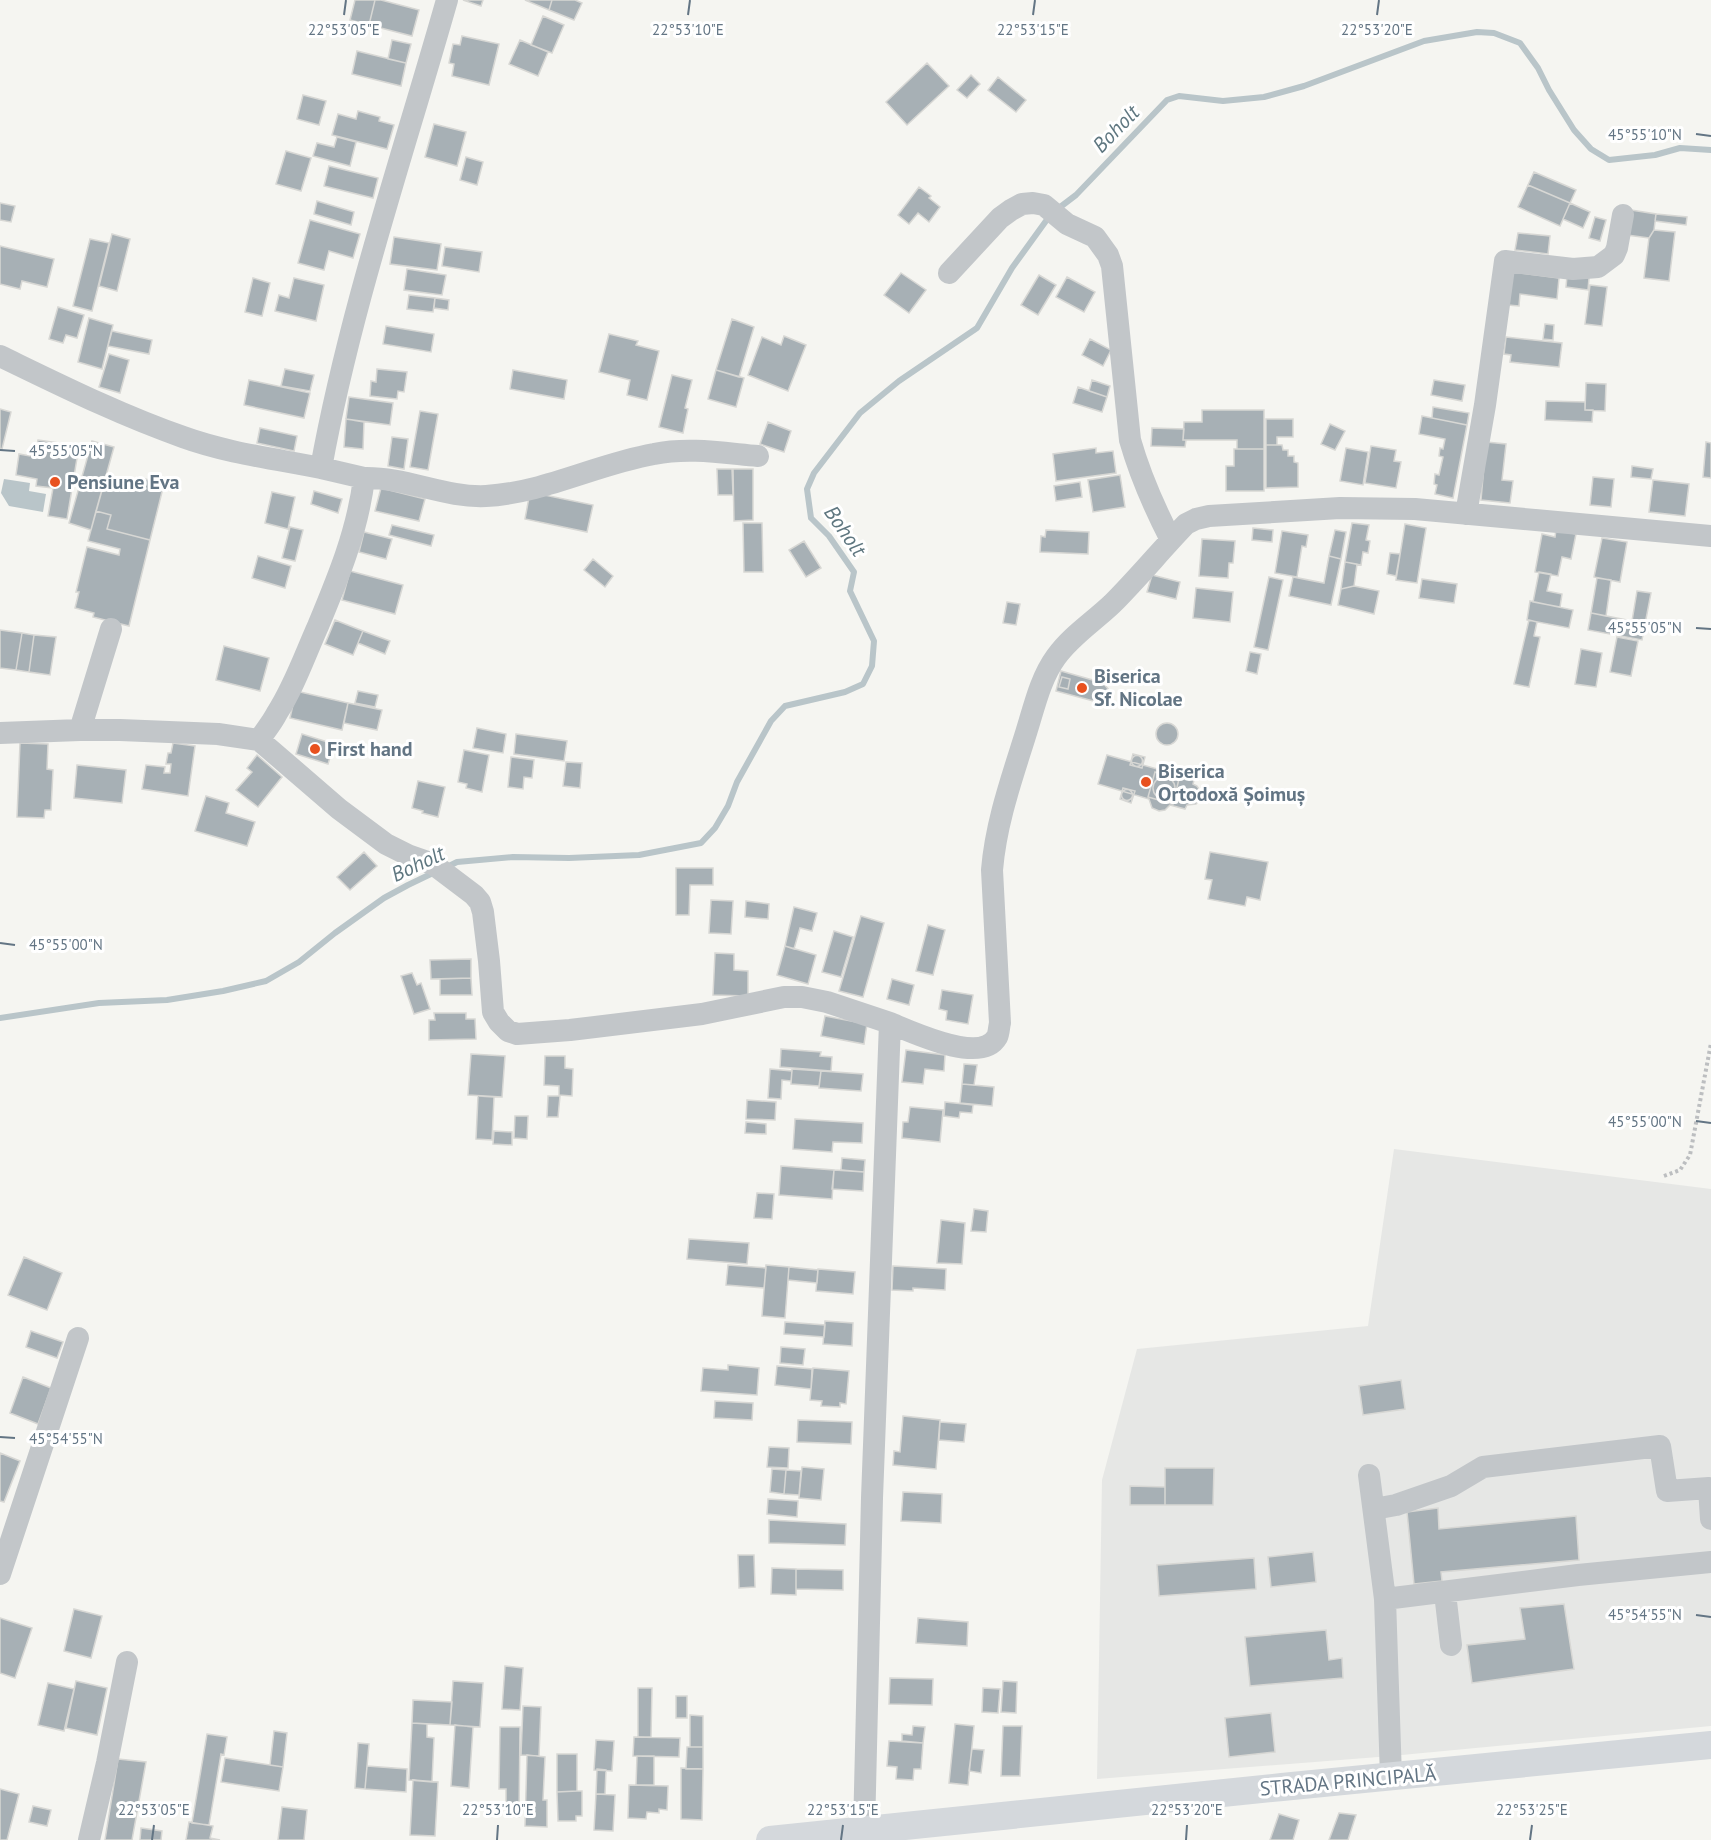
<svg xmlns="http://www.w3.org/2000/svg" width="1711" height="1840" font-family="'PT Sans',sans-serif">
  <rect width="100%" height="100%" fill="#f5f5f1"/>
  <path fill="#e6e7e5" d="M1394,1149L1711,1189V1726L1391,1756L1097,1779L1102,1480L1137,1349L1368,1326Z"/>
  <path fill="#b9c5c9" d="M4,479L30,483L29,491L46,494L43,512L9,506L1,493Z"/>
  <g fill="none" stroke-linecap="round" stroke-linejoin="round">
    <path stroke="#b9c5c9" stroke-width="6" d="M445,868L457,862L513,857L569,858L639,855L701,843L715,828L728,806L737,782L771,721L785,706L845,692L863,684L872,666L874,641L850,591L854,572L829,536L811,518L807,489L814,473L860,413L899,381L977,328L1012,268L1051,214L1076,195L1167,100L1179,96L1223,101L1264,97L1304,86L1424,41L1477,32L1494,33L1520,43L1538,68L1549,90L1574,130L1591,149L1609,160L1655,155L1680,148L1711,150
      M0,1018L99,1003L167,1000L223,991L266,981L299,962L335,933L384,898L408,885L435,872"/>
  </g>
  <path fill="#a7b0b5" stroke="#d7d7d4" stroke-width="1.5" d="M355,0H375L369,25L350,20Z
    M375,0H381L419,10L412,36L369,25Z
    M463,0H483L481,6Z
    M525,0H552L549,10Z
    M552,0H575L582,3L574,20L549,10Z
    M543,16L564,25L552,53L531,45Z
    M462,36L499,44L489,85L452,76L454,64L449,63L453,44L460,45Z
    M392,40L411,44L406,63L388,59Z
    M520,40L548,52L538,76L509,64Z
    M357,51L406,63L401,86L352,74Z
    M927,63L949,86L907,125L886,102Z
    M971,75L980,84L967,98L957,90Z
    M998,77L1026,100L1016,112L988,90Z
    M303,95L326,101L319,125L297,119Z
    M358,111L380,117L379,121L394,125L387,149L332,135L338,114L356,119Z
    M434,124L466,132L457,166L425,157Z
    M337,137L356,142L350,166L313,156L317,143L334,147Z
    M286,151L311,158L301,191L276,184Z
    M466,157L483,162L477,185L460,180Z
    M329,166L378,178L373,198L324,186Z
    M1534,172L1576,190L1570,203L1528,185Z
    M1528,185L1570,203L1560,226L1518,207Z
    M919,187L931,196L929,198L940,207L929,222L918,213L909,224L898,215Z
    M317,201L354,212L351,225L314,214Z
    M0,203L15,206L11,222L0,220Z
    M1570,203L1590,212L1583,228L1563,219Z
    M1631,210L1656,214L1654,230L1649,238L1627,235Z
    M1656,214L1687,217L1686,225L1655,221Z
    M1595,217L1606,220L1600,241L1589,238Z
    M310,220L360,234L353,258L329,251L324,270L298,263Z
    M1654,230L1675,232L1669,281L1644,278L1649,238Z
    M1518,233L1550,236L1548,254L1515,250Z
    M112,234L130,239L117,291L99,286Z
    M394,237L441,244L437,270L390,264Z
    M90,239L109,243L92,311L73,306Z
    M0,246L54,259L47,287L22,281L20,289L0,284Z
    M445,247L482,252L479,272L442,266Z
    M407,269L446,275L442,295L404,290Z
    M1512,272L1559,278L1557,299L1520,294L1519,306L1508,305Z
    M901,273L926,290L909,313L884,295Z
    M1039,275L1056,285L1038,315L1021,305Z
    M1567,276L1589,278L1588,290L1566,287Z
    M1067,277L1095,292L1084,312L1056,297Z
    M253,278L270,283L262,316L245,312Z
    M294,278L324,285L316,321L275,311L279,295L289,298Z
    M1590,285L1607,287L1602,326L1585,324Z
    M409,295L435,298L433,312L407,309Z
    M435,298L449,300L448,310L434,308Z
    M58,307L84,315L77,338L66,335L63,343L49,339Z
    M89,318L113,325L102,369L78,362Z
    M732,319L754,327L739,377L716,370Z
    M1545,324L1554,325L1553,340L1543,339Z
    M386,326L434,334L431,352L383,344Z
    M112,331L152,340L149,354L108,346Z
    M609,334L638,341L636,345L659,351L647,400L627,395L630,380L599,372Z
    M784,336L806,345L788,391L748,375L762,337L781,345Z
    M1506,337L1562,343L1559,367L1510,362L1511,355L1504,354Z
    M1090,339L1111,350L1103,366L1082,355Z
    M109,354L129,360L120,393L99,387Z
    M285,369L314,375L310,391L281,386Z
    M377,369L407,372L404,392L398,391L397,399L370,396L371,381L376,382Z
    M513,370L567,380L564,399L510,389Z
    M716,370L744,378L736,407L708,399Z
    M672,375L692,380L685,408L688,409L683,433L659,427Z
    M249,380L310,393L304,418L244,405Z
    M1092,380L1110,386L1107,397L1089,391Z
    M1434,380L1465,385L1462,401L1431,395Z
    M1586,383L1606,384L1605,411L1585,410Z
    M1078,387L1107,397L1102,412L1073,403Z
    M349,397L393,403L390,425L346,419Z
    M1546,401L1585,402V410H1593L1592,422L1545,420Z
    M1433,407L1469,413L1467,425L1432,418Z
    M0,409L11,412L2,449H0Z
    M1202,410H1264V449H1237V440H1183L1184,422H1202Z
    M420,411L438,414L428,470L410,467Z
    M1422,416L1467,425L1453,498L1435,494L1437,485L1434,484L1435,474L1439,475L1443,457L1439,456L1440,448L1443,449L1445,439L1419,434Z
    M346,419L364,422L363,449L344,447Z
    M1266,419H1293V437H1277V445H1266Z
    M768,422L791,431L784,452L760,444Z
    M1330,424L1345,431L1335,450L1321,444Z
    M260,428L297,436L294,451L257,443Z
    M1152,428L1184,429L1183,440H1186L1185,447L1151,446Z
    M392,437L408,439L404,469L388,466Z
    M38,440L79,446L67,519L48,516L53,488L36,486L37,479L16,475L19,454L30,456L36,452Z
    M92,441L114,447L91,530L69,523Z
    M1486,442L1506,444L1502,480L1513,481L1510,503L1481,500Z
    M1706,442L1711,443V478L1703,477Z
    M1266,445H1282L1283,450H1288V456H1294V462L1298,463V487L1266,488Z
    M1371,446L1396,450L1394,461L1401,462L1396,488L1365,483Z
    M1096,448V453L1113,451L1116,473L1056,481L1053,454Z
    M1346,448L1368,452L1363,485L1340,481Z
    M1234,449H1264V491H1226V466H1234Z
    M1632,466L1653,469L1651,479L1631,477Z
    M717,469H732L733,495H718Z
    M733,469H753V520L734,521Z
    M1120,475L1125,507L1093,512L1088,480Z
    M138,477L164,484L150,540L107,529L111,515L96,511L103,486L114,488L116,480L136,485Z
    M1593,477L1614,479L1611,507L1590,505Z
    M1653,480L1689,484L1685,516L1649,512Z
    M1080,482L1082,497L1056,501L1054,486Z
    M381,488L425,499L419,521L375,511Z
    M314,491L342,499L338,513L311,504Z
    M272,492L295,497L288,529L265,523Z
    M530,492L593,505L587,532L525,519Z
    M96,511L111,515L107,529L150,540L129,626L93,617L94,613L75,608L79,592H76L87,547L119,555L120,549L88,541Z
    M743,523H762L763,572H744Z
    M1352,523L1369,525L1366,540L1370,541L1368,553L1363,552L1361,565L1345,562Z
    M1405,524L1426,528L1417,583L1396,580Z
    M392,525L434,535L431,546L389,535Z
    M290,527L303,530L295,561L282,558Z
    M1253,528L1273,530L1272,542L1252,540Z
    M1046,530L1089,532L1088,554L1040,552L1041,536L1045,537Z
    M1335,530L1346,532L1341,559L1329,556Z
    M1556,530L1576,534L1571,559L1562,557L1558,576L1535,572L1542,534L1555,537Z
    M1282,531L1308,535L1306,547L1302,546L1297,577L1275,573Z
    M364,532L392,539L386,559L359,552Z
    M1602,538L1627,542L1620,582L1594,577Z
    M1202,539L1235,541L1233,563H1229L1228,578L1199,576Z
    M804,541L821,568L806,577L789,550Z
    M1390,553L1400,554L1396,576L1387,574Z
    M258,556L291,566L285,588L252,578Z
    M1329,556L1341,559L1331,605L1289,596L1293,577L1324,583Z
    M593,559L613,576L605,587L584,570Z
    M1345,562L1357,564L1354,586L1341,589Z
    M350,571L403,585L395,614L342,600Z
    M1539,572L1551,574L1547,591L1562,594L1560,607L1533,602Z
    M1152,575L1180,582L1176,599L1147,592Z
    M1269,577L1283,580L1268,650L1254,647Z
    M1597,578L1611,580L1606,616L1591,613Z
    M1422,579L1457,584L1454,603L1419,598Z
    M1354,586L1379,591L1374,614L1338,605L1341,589Z
    M1196,588L1233,592L1230,622L1193,618Z
    M1637,591L1651,593L1642,640L1588,630L1591,613L1632,621Z
    M1530,601L1573,610L1569,628L1527,620Z
    M1007,602L1020,604L1016,625L1003,623Z
    M335,620L363,631L353,655L325,644Z
    M1529,620L1537,622L1534,636L1540,637L1529,687L1514,684Z
    M0,630L22,633L16,670L0,668Z
    M363,631L390,641L385,654L358,643Z
    M22,633L34,635L29,672L16,670Z
    M34,635L56,637L50,675L29,672Z
    M1617,637L1638,641L1631,676L1610,672Z
    M224,646L269,658L260,691L216,680Z
    M1581,649L1602,653L1596,687L1575,684Z
    M1250,652L1261,654L1257,674L1246,671Z
    M1061,671L1103,683L1109,690L1107,699L1102,702H1097L1056,691Z
    M1062,677L1070,679L1068,689L1059,687Z
    M296,691L348,703L342,730L290,718Z
    M358,691L378,695L375,707L355,703Z
    M348,703L382,710L377,730L344,723Z
    M1156 734a11 11 0 1 1 22 0a11 11 0 1 1-22 0Z
    M477,728L506,734L503,753L473,748Z
    M302,734L334,744L328,764L296,754Z
    M516,734L567,741L564,761L514,754Z
    M20,743L48,744L47,769L53,770L51,810H45L44,818L17,817Z
    M173,743L195,746L188,796L142,789L146,765L165,767L164,773H170L171,764H166L168,753H171Z
    M464,750L489,755L482,792L466,788L467,784L458,782Z
    M1133,754L1145,757L1142,768L1130,765Z
    M257,755L282,777L258,807L236,790L252,772L247,768Z
    M1107,755L1157,769L1163,764H1171L1176,768L1178,775L1194,780L1193,784L1197,786L1201,792L1200,799L1196,804L1187,805L1185,809L1170,805L1165,810L1159,811L1152,808L1149,799L1098,784Z
    M1131.5 761a5.5 5.5 0 1 1 11 0a5.5 5.5 0 1 1-11 0Z
    M511,757L534,760L532,778L524,777L523,789L508,787Z
    M566,762L582,763L580,788L563,786Z
    M77,765L126,770L122,803L74,798Z
    M1155,772L1179,779L1173,804L1148,797Z
    M1153 788a11 11 0 1 1 22 0a11 11 0 1 1-22 0Z
    M418,781L445,787L438,817L422,813L423,811L412,808Z
    M1123,788L1135,791L1131,803L1120,799Z
    M1121.5 795a5.5 5.5 0 1 1 11 0a5.5 5.5 0 1 1-11 0Z
    M206,796L229,803L226,813L255,822L247,846L195,831Z
    M364,852L377,866L350,890L337,877Z
    M1210,852L1268,862L1260,900L1247,897L1245,906L1208,899L1212,880L1205,879Z
    M676,868H713V885H690L689,915H676Z
    M711,900L733,901L731,934L709,933Z
    M746,901L769,904L768,919L745,917Z
    M794,907L817,913L812,931L800,928L794,949L785,946Z
    M861,916L884,923L863,997L839,991Z
    M928,925L945,930L933,975L916,971Z
    M834,931L853,937L841,977L822,972Z
    M785,946L816,955L808,984L777,975Z
    M715,953L734,954V970L748,971V996L713,995Z
    M471,959V978L431,979L430,960Z
    M412,973L417,985L421,983L430,1009L414,1014L401,976Z
    M471,978L472,995H440V979Z
    M892,979L914,985L909,1005L887,999Z
    M942,990L973,995L968,1024L946,1020L947,1011L939,1009Z
    M434,1013H466V1019H475L476,1039L429,1040V1020H435Z
    M825,1016L867,1024L864,1044L821,1036Z
    M781,1049L821,1052L820,1056L832,1057L831,1071L780,1067Z
    M906,1050L945,1055L944,1071L925,1069L923,1084L902,1082Z
    M471,1054L505,1056L502,1097L468,1095Z
    M545,1056H565V1068L573,1069L572,1096L559,1095V1086L544,1085Z
    M964,1064L977,1065L974,1085L962,1084Z
    M770,1069L792,1071L791,1081L782,1080L781,1099L768,1098Z
    M792,1069L821,1071L819,1086L791,1084Z
    M821,1071L863,1074L861,1091L819,1088Z
    M962,1084L994,1087L992,1106L960,1103Z
    M478,1096L494,1097L492,1140L476,1139Z
    M548,1096H560L558,1117H547Z
    M747,1100L776,1102L775,1120L746,1119Z
    M945,1102L973,1105L972,1113L960,1112L959,1118L944,1116Z
    M910,1107L943,1110L940,1142L902,1138L903,1122H908Z
    M515,1116H528L527,1139L514,1138Z
    M795,1119L863,1123L862,1143L833,1142L832,1152L793,1149Z
    M746,1122L766,1124V1134L745,1133Z
    M494,1131L512,1132V1145L493,1144Z
    M842,1158L865,1160L864,1172L841,1170Z
    M781,1166L834,1170L832,1199L779,1195Z
    M834,1170L864,1172L863,1191L832,1189Z
    M757,1193L774,1194L772,1219L754,1218Z
    M974,1209L988,1211L986,1232L971,1231Z
    M941,1220L965,1223L962,1264L937,1263Z
    M689,1239L749,1243L747,1264L687,1259Z
    M24,1257L62,1273L47,1310L8,1295Z
    M728,1265L766,1268L764,1288L726,1285Z
    M766,1265L789,1267L785,1318L762,1316Z
    M893,1266L946,1269L945,1290L913,1288V1291L892,1290Z
    M789,1267L818,1270L817,1283L788,1280Z
    M818,1269L855,1272L853,1294L816,1291Z
    M825,1321L853,1323L852,1346L823,1344Z
    M785,1322L825,1325L824,1337L784,1334Z
    M31,1331L63,1342L57,1358L26,1347Z
    M781,1347L805,1349L803,1365L780,1363Z
    M728,1365L759,1368L757,1395L701,1391L703,1368L728,1370Z
    M777,1366L812,1369L811,1389L775,1385Z
    M813,1368L849,1371L846,1404L840,1403V1407L821,1406L822,1401L810,1400Z
    M23,1377L51,1388L38,1424L10,1413Z
    M1401,1380L1405,1409L1363,1415L1359,1386Z
    M715,1401L753,1403L752,1420L714,1418Z
    M903,1416L940,1420L936,1469L893,1465L894,1451L900,1452Z
    M798,1420L852,1422L851,1444L797,1442Z
    M940,1422L966,1424L964,1442L939,1440Z
    M769,1447L789,1448L788,1468L767,1467Z
    M0,1453L20,1461L4,1502L0,1501Z
    M802,1467L824,1469L821,1500L799,1498Z
    M1165,1468H1214L1213,1505H1165Z
    M772,1469L786,1470L784,1494L770,1492Z
    M786,1470L801,1471L799,1495L784,1494Z
    M1130,1486L1165,1487V1505H1130Z
    M903,1492L942,1494L941,1523L901,1521Z
    M768,1499L798,1501L797,1517L767,1514Z
    M1438,1508L1439,1529L1576,1516L1579,1560L1441,1572L1442,1581L1414,1584L1407,1512Z
    M769,1520L846,1524L845,1545L769,1543Z
    M1313,1552L1316,1582L1271,1587L1268,1557Z
    M738,1555H754L755,1587L739,1588Z
    M1254,1558L1256,1589L1159,1596L1157,1565Z
    M772,1568L796,1569V1595L771,1594Z
    M796,1569L843,1570V1590L796,1589Z
    M1564,1604L1574,1669L1472,1683L1467,1645L1525,1639L1520,1608Z
    M74,1609L102,1616L91,1658L64,1651Z
    M0,1618L32,1628L15,1678L0,1673Z
    M918,1618L968,1622L967,1646L916,1643Z
    M1326,1630L1329,1660L1342,1658L1343,1678L1250,1686L1245,1637Z
    M505,1666L523,1668L520,1710L502,1709Z
    M890,1678L933,1679L932,1705L889,1704Z
    M76,1681L107,1688L97,1735L66,1728Z
    M453,1681L483,1683L480,1727L450,1725Z
    M1003,1681L1017,1682L1016,1713L1001,1712Z
    M48,1683L74,1689L64,1731L38,1725Z
    M638,1688H652L651,1737H638Z
    M983,1688L1000,1689L998,1713L982,1712Z
    M676,1696H687V1718H676Z
    M413,1700L452,1702L450,1725L412,1723Z
    M523,1706L541,1707L539,1756L521,1755Z
    M1271,1713L1275,1752L1229,1757L1225,1718Z
    M690,1715L703,1716V1747H690Z
    M412,1723L427,1724V1737L434,1738L432,1782L409,1780Z
    M955,1724L974,1726L968,1785L949,1783Z
    M455,1725L473,1727L469,1788L451,1786Z
    M913,1726L925,1727L923,1743L902,1741V1734L912,1735Z
    M1003,1726H1022L1020,1776H1001Z
    M500,1727H520L519,1817L506,1816V1789H499Z
    M274,1731L287,1733L283,1767L270,1765Z
    M207,1734L227,1737L224,1755L221,1754L209,1825L192,1823Z
    M634,1737L680,1738L679,1757L633,1756Z
    M596,1740L614,1741L612,1771L594,1770Z
    M889,1741L923,1743L921,1769H914L913,1780L896,1779L897,1767L887,1766Z
    M358,1743L369,1744L365,1789L355,1788Z
    M687,1747H703V1769H686Z
    M972,1749L984,1750L981,1773L969,1771Z
    M557,1754H577V1791L557,1792Z
    M527,1755L545,1757L543,1800H547V1827L525,1826Z
    M637,1756H654V1785H636Z
    M225,1758L283,1767L279,1791L221,1782Z
    M118,1759L146,1762L132,1840H105Z
    M367,1766L407,1769L406,1792L365,1789Z
    M681,1768L703,1769L702,1820L681,1819Z
    M597,1769L606,1770L605,1794H596Z
    M413,1780L438,1782L435,1836L410,1835Z
    M629,1785L668,1786L667,1810L659,1809V1813L647,1812L646,1819L628,1818Z
    M0,1789L19,1794L7,1840H0Z
    M577,1791H582V1816H576V1821H558L557,1792Z
    M596,1794L615,1795L613,1831L594,1830Z
    M33,1806L51,1810L47,1826L29,1822Z
    M282,1807L307,1810L304,1840H278Z
    M1339,1813L1356,1815L1348,1840H1329Z
    M1279,1814L1299,1820L1293,1840H1270Z
    M189,1822L213,1826L210,1838L220,1840H186Z
    M141,1828L162,1831L161,1840H140Z"/>
  <g fill="none" stroke-linecap="round" stroke-linejoin="round">
    <path stroke="#bcbec0" stroke-width="4" stroke-dasharray="3 3" stroke-linecap="butt" d="M1664,1176L1680,1170L1690,1155L1711,1043"/>
    <path stroke="#c2c6c9" stroke-width="22" d="M949,273L1000,218L1011,210L1022,204L1033,203L1044,205L1067,224L1095,237L1108,255L1112,266L1130,440C1140,475 1154,507 1171,540
      M0,356C60,385 120,415 183,437C227,453 276,459 321,468
      M364,478C406,477 445,498 486,496C543,493 597,464 654,454C688,447 723,453 758,456
      M1466,514L1485,405L1505,261L1573,269L1598,267L1614,255L1617,248L1623,215
      M80,730L111,629
      M0,733L80,730H120L218,734L259,740L339,809L386,844L410,856L433,864L474,895L480,902L483,912L489,961L493,1012L499,1022L508,1031L517,1034L570,1030L702,1014L784,997H802L827,1002L890,1023
      M259,740C265,731 272,723 277,713C294,687 305,655 318,626C338,578 358,530 364,478L321,468C350,309 403,155 447,0
      M1369,1475L1385,1599L1391,1777
      M1374,1509L1396,1505L1451,1486L1483,1467L1660,1446L1667,1491L1709,1488L1711,1519
      M0,1574L78,1338
      M1445,1593L1451,1645
      M1385,1599L1578,1575L1711,1562
      M864,1831L872,1498L890,1023C912,1032 981,1065 997,1037C999,1033 999,1026 1000,1023L992,870C996,822 1012,778 1026,733C1034,708 1040,679 1056,657C1071,636 1093,622 1112,604C1138,578 1161,550 1186,524L1196,519L1209,516L1340,508L1415,509L1711,536
      M89,1840L107,1763L127,1662"/>
    <path stroke="#d4d8dc" stroke-width="28" d="M770,1840L1282,1787L1711,1745"/>
  </g>
  <path fill="none" stroke="#637584" stroke-width="2" d="M344,15L346,0M688,15L690,0M1033,15L1035,0M1377,15L1379,0M1696,134L1711,136M0,450L15,451M1696,628L1711,629M0,943L15,945M1696,1121L1711,1123M0,1437L15,1438M1696,1615L1711,1617M152,1840L154,1825M497,1840L498,1825M841,1840L843,1825M1186,1840L1187,1825M1530,1840L1532,1825"/>
  <g fill="#e8511f" stroke="#fff" stroke-width="2">
    <circle cx="55" cy="482" r="6"/>
    <circle cx="1082" cy="688" r="6"/>
    <circle cx="315" cy="749" r="6"/>
    <circle cx="1146" cy="782" r="6"/>
  </g>
  <g text-anchor="middle" stroke-width="6" stroke-linejoin="round" paint-order="stroke">
    <g font-size="20" font-weight="bold" fill="#637584" stroke="#fff" text-anchor="start">
      <text x="67" y="489">Pensiune Eva</text>
      <text x="1094" y="683">Biserica<tspan x="1094" dy="23">Sf. Nicolae</tspan></text>
      <text x="327" y="756">First hand</text>
      <text x="1158" y="778">Biserica<tspan x="1158" dy="23">Ortodoxă Șoimuș</tspan></text>
    </g>
    <g font-size="20" fill="#637584" stroke="#fff">
      <text transform="translate(1348 1781) rotate(-5)" y="7">STRADA PRINCIPALĂ</text>
    </g>
    <g font-size="21" font-style="italic" fill="#5f7780" stroke="#fff">
      <text transform="translate(1116 129) rotate(-46)" y="7">Boholt</text>
      <text transform="translate(845 531) rotate(55)" y="7">Boholt</text>
      <text transform="translate(418 864) rotate(-25)" y="7">Boholt</text>
    </g>
  </g>
  <g font-size="15" text-anchor="middle" fill="#637584" stroke="#fff" stroke-width="6" stroke-linejoin="round" paint-order="stroke">
    <text x="344" y="35">22°53'05"E</text>
    <text x="688" y="35">22°53'10"E</text>
    <text x="1033" y="35">22°53'15"E</text>
    <text x="1377" y="35">22°53'20"E</text>
    <text x="1645" y="140">45°55'10"N</text>
    <text x="66" y="456">45°55'05"N</text>
    <text x="1645" y="633">45°55'05"N</text>
    <text x="66" y="950">45°55'00"N</text>
    <text x="1645" y="1127">45°55'00"N</text>
    <text x="66" y="1444">45°54'55"N</text>
    <text x="1645" y="1620">45°54'55"N</text>
    <text x="154" y="1815">22°53'05"E</text>
    <text x="498" y="1815">22°53'10"E</text>
    <text x="843" y="1815">22°53'15"E</text>
    <text x="1187" y="1815">22°53'20"E</text>
    <text x="1532" y="1815">22°53'25"E</text>
  </g>
</svg>
